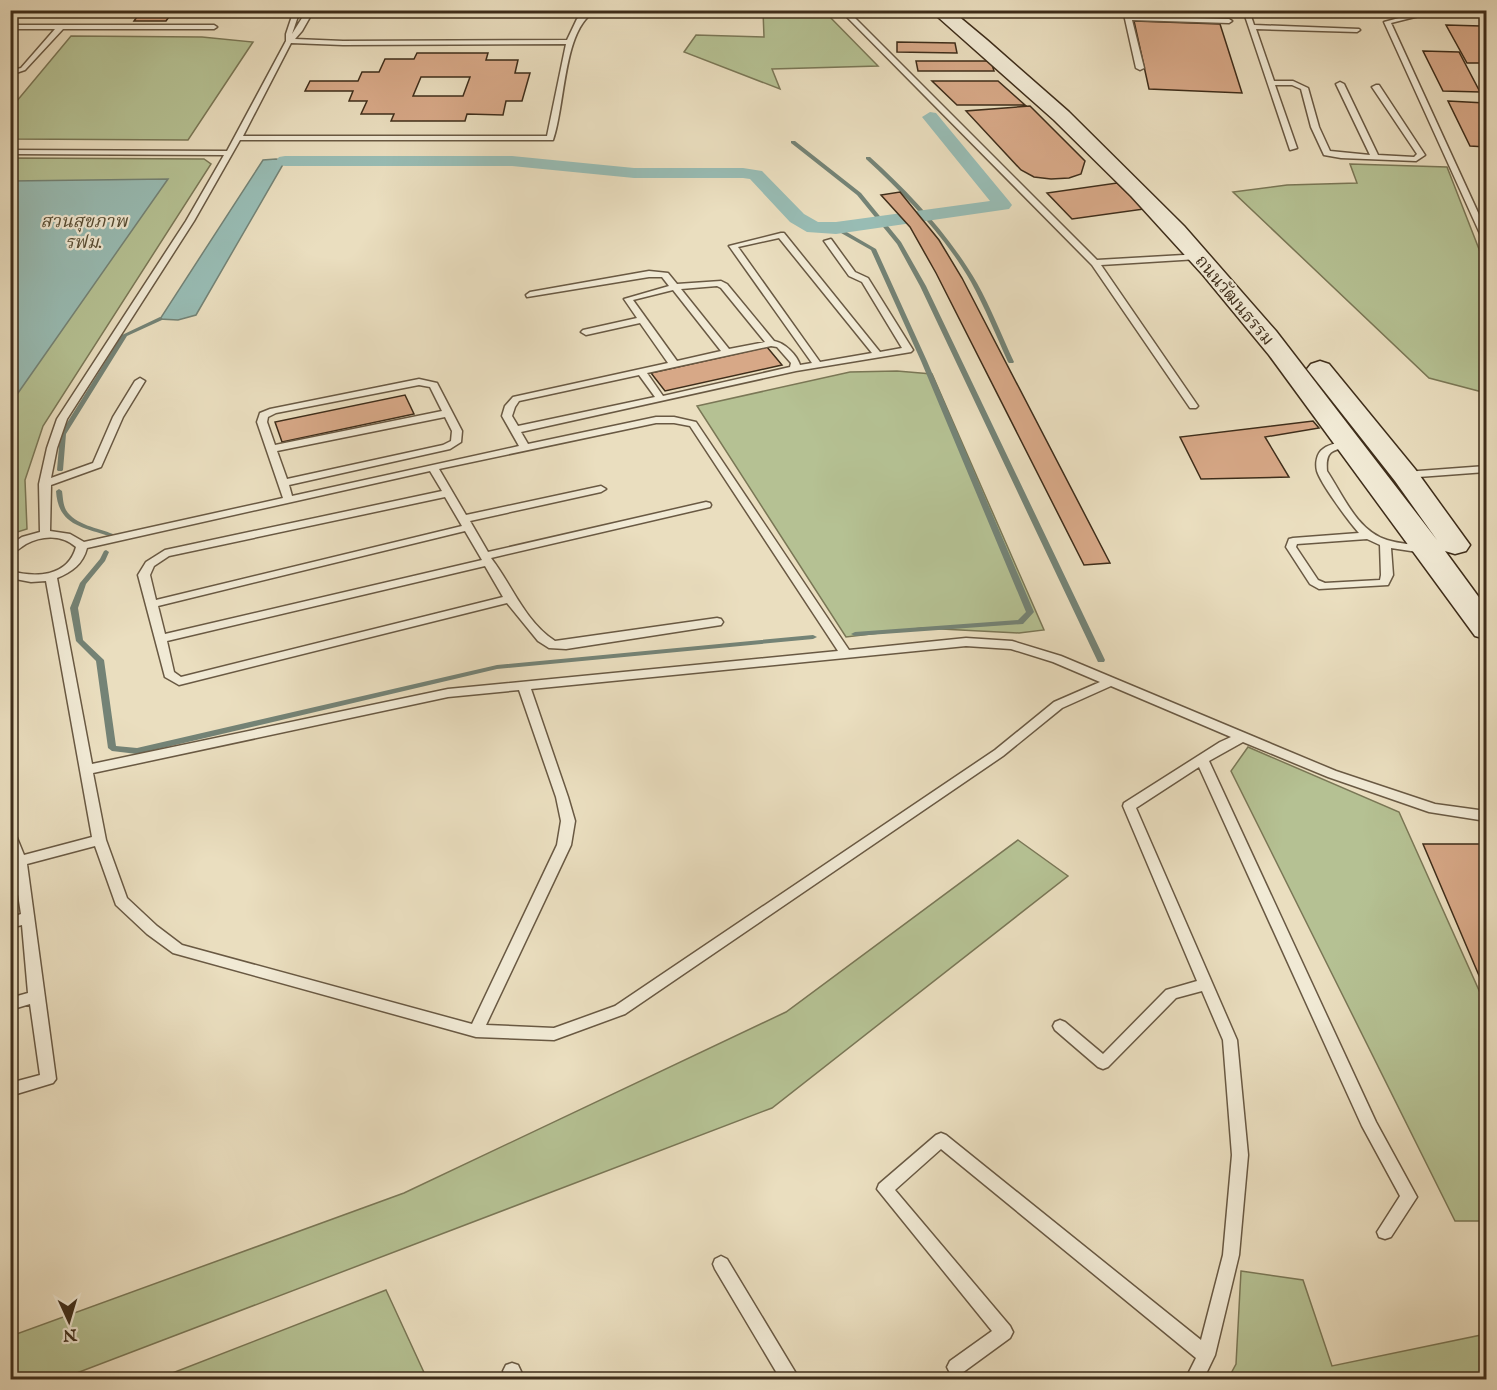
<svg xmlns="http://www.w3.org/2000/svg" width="1497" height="1390" font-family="'IM FELL English','Noto Serif Thai',serif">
  <rect width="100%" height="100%" fill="#eadebf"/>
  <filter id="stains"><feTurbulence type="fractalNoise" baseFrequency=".00333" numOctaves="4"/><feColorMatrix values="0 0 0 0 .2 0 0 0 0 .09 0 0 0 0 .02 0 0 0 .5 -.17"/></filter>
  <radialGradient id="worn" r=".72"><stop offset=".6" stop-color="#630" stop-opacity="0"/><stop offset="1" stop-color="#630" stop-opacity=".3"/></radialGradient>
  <path fill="#b5c193" stroke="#7a7756" stroke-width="1.5" d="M763,11H824L878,66L772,69L780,89L684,52L696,35L764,37Z
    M71,36L202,37L253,42L188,140L11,139V108Z
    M11,158L204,159L211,164L43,426L25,480L27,529L11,534Z
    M1350,164L1447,167L1486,267V393L1429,378L1233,192L1287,185L1357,183Z
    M897,371L932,374L1044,630L1019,633L922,628L846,637L697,406L850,372Z
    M1248,747L1399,812L1486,1006V1221H1455L1231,771Z
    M1018,840L1068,876L772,1108L61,1379H11V1336L404,1193L786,1012Z
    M1241,1271L1303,1280L1332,1366L1486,1334V1379H1228L1236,1364Z
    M386,1290L427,1379H157Z"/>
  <path fill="#98bcb4" stroke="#748376" stroke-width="1.5" d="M276,159L285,161L196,315L178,320L160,319L263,160Z
    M168,179L11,403V181Z"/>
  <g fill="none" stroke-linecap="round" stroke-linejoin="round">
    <path fill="#748376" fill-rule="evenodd" d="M791,141H795L861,193L901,242L926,286L1105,660L1104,662H1098L1097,660L920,286L897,244L857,195L791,143Z
      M866,157H870C911,194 949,235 977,283C991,308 1002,336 1014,362L1013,363H1009L1008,362C996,335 985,308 971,282C944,235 906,196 866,159Z
      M834,227H838L876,249L927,361L1034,612L1023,624L855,636L851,634L855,632L1018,620L1026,612L921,361L871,250L834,229Z
      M160,317L163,319L162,320L127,336L66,434L63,470L62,471H58L57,470L60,434L122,335Z
      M59,489L62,491C63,498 63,504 66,510C75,525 98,528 113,534L114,535L113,536H109C82,527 58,525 56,491Z
      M106,550L109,552L105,561L86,584L78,608L83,640L104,660L116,746L137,748L497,665L813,635L817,637L813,639L497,669L137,754L112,751L108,748L96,661L76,641L70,608L80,583L100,559L104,551Z"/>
    <path fill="#98bcb4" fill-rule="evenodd" d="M930,112L936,113L1009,201L1012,205L1009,209L836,234L807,232L790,222L750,179L743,178H634L512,166H285L279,165L276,161L279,157L285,156H512L634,168H743L762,171L804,214L818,222H836L990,201L922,117Z"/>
  </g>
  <path fill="#d7a887" stroke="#3e2d1a" stroke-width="1.5" fill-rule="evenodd" d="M142,10H174L166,21H134Z
    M449,10H533L530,17L447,16Z
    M1134,21L1220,24L1242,93L1149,89Z
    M1446,25L1481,26L1486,36V63H1467Z
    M897,42L955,43L957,53L897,52Z
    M1423,51L1459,52L1480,92L1443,91Z
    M417,53H488L486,60H518L515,73H530L522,101H506L503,115L467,114L465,121H391L394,114H361L367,101H349L353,91H305L310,81H358L362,72H379L385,59H414ZM421,77H470L463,96H413Z
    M916,61H991L994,71H918Z
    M932,81H998L1025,105H957Z
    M1448,101L1485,103L1486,147L1470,146Z
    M1030,106L1085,161L1081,174L1069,178L1051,179L1034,177L1021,170L966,111Z
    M1117,183L1144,209L1072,219L1047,193Z
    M900,192L939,240L962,278L1110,563L1084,565L936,273L910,227L881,195Z
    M767,347L782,365L665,391L651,373Z
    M405,395L414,414L282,442L275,422Z
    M1313,421L1319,428L1265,437L1289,477L1201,479L1180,437Z
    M1423,844H1486V992Z"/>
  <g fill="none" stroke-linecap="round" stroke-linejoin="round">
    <g stroke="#695943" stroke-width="3">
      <path id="lane" d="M294,10H300L292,34L307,10H314L302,31L295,39L343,41L567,40L577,19L585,12L581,10H612L597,16L591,14C563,36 565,107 553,140H240L194,221L67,419L57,448L51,478L93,463L113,417L135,381L140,378L145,381L123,417L101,467L51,485L50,531L70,534L84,542L283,498L257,422L260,413L270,409L419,379L437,383L462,431L461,442L450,449L289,485L292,496L519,446L502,416L505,406L513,397L668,363L640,323L586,335L581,332L583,330L637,318L624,299L669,286L662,277H649L527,297L526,295L530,292L649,271L668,273L677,284L721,281L727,284L774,341C785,343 797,355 800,365L812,363L729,246L781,233H784L880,352L902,348L862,282L849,276L824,241L831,239L855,272L868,278L913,350L911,352L796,371L521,432L528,444L656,417H674L696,422L849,650L966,638L1012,641L1061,656L1336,771L1435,804L1486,811V821L1429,812L1328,777L1243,742L1209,761L1376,1122L1417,1197L1391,1237L1385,1239L1379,1237L1377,1232L1400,1196L1362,1126L1199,767L1136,808L1237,1040L1248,1155L1239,1255L1215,1355L1203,1380H1185L1196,1358L941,1149L895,1190L1010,1326L1013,1332L1010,1338L962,1373L956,1375L950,1373L947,1367L950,1361L992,1331L877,1189L879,1184L936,1135L941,1133L946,1135L1201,1340L1223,1255L1232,1155L1223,1040L1202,991L1176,998L1108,1067L1103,1069L1098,1067L1055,1030L1053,1026L1055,1022L1060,1020L1065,1022L1103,1054L1166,990L1197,981L1123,806L1124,803L1220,742L1231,737L1111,686L1062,708L1003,756L625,1014L554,1040L476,1037L173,953L147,934L116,905L95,846L27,864L56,1079L53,1083L10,1096V1083L40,1075L30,1004L10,1010V998L28,993L22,925L10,928V918L21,914L14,868L10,869V831L15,833L24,855L92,837L46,581L31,582L10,578V571C36,578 68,577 76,547C62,535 43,535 26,544C21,547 16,552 10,554V545L22,537L40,532L39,484L47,448L57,419L186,221L224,155L10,154V150L227,151L286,41V34ZM291,43L343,45L566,44L547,136H243ZM779,238L872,353L820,362L738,247ZM717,286L721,288L765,342L729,349L681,289ZM673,290L721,351L677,361L633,300ZM771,346L777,347L791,363L790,367L663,396L647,373ZM639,375L655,397L518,426L512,416L515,407L519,401ZM419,385L430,387L442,411L275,445L267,422L268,417L276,413ZM445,417L452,431L451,441L443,445L287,479L277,451ZM656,423H674L690,426L838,651L448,689L92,764L57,578C72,572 83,564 87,548L430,471L442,491L165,550L146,562L138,575L165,677L179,685L507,603L538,641L549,648L566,649L721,625L723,622L721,619L717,618L555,641C525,622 512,585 491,558L710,507L711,505L710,503L706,502L488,552L470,521L601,492L606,489L601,486L466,515L439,469ZM445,497L462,526L156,600L150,575L154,566L169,556ZM465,531L482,560L165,634L158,606ZM485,566L503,597L181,677L174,672L167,641ZM966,646L1011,649L1053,662L1100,682L1054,702L995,750L615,1006L554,1028L486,1025L571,845L575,821L568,797L531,689ZM519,690L556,797L561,821L557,845L472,1024L182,945L157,926L127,898L106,840L93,773L448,697Z
        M840,10H847L1097,260L1201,254L1202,256L1198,259L1101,265L1198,406L1196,408H1190L1092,265Z
        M1123,10H1129L1131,16L1229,19L1232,21L1229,23L1132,20L1144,68L1140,70L1136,68Z
        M1243,10H1249L1254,25L1359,29L1360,30L1357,32L1256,29L1274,81H1293L1308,88L1319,127L1330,151L1370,155L1336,84L1340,82L1344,84L1378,155L1414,157L1417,154L1372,87L1376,85H1379L1425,155L1416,161L1341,158L1324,155L1311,127L1301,89L1292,85H1275L1297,148L1290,150Z
        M1429,10H1443L1391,23L1486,230V240L1482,238L1384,22Z
        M10,25H214L217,27L214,29H63L25,70L10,75V71L21,68L55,29H10Z
        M1350,441L1354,442V446C1335,450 1325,448 1327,471C1343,495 1357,531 1387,540C1400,544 1414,544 1428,548L1429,550L1424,553L1391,548L1393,575L1388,585L1319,589L1310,584L1286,547L1289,539L1293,538L1359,533C1349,522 1321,484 1317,471C1315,463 1317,453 1323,449C1330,443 1341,443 1350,441ZM1367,539L1380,545L1381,575L1380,580L1325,583L1318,580L1296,547L1297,544Z
        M1486,466V472L1405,478L1400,475L1405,472Z
        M721,1256L727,1259L800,1380H781L715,1269L713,1264L715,1259Z
        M512,1363L518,1365L525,1380H507L503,1371L506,1365Z"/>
    </g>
    <g stroke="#3e2d1a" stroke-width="3">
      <path id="secondary" d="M930,10H951L987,40L1069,112L1184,226L1276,331L1437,540L1395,481L1307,369L1311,364L1320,361L1329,364L1415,469L1470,545L1466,551L1455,554L1445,551L1486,607V639L1475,636L1269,355L1203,275L1131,196L1054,120Z"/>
    </g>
    <use href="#lane" fill="#f1ead5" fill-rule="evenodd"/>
    <use href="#secondary" fill="#f1ead5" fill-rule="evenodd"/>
  </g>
  <g text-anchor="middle" stroke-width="4.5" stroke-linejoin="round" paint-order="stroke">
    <g font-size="18" font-style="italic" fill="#564b32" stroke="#f1ead5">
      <text x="84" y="227">สวนสุขภาพ<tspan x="84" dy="21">รฟม.</tspan></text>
    </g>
    <g font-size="18" fill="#3e2d1a" stroke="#f1ead5">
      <text transform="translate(1235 300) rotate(50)" y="6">ถนนวัฒนธรรม</text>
    </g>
  </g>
  <rect width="1497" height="1390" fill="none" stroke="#eadebf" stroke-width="36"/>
  <rect x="12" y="12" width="1473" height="1366" fill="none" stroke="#3e2d1a" stroke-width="3"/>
  <rect x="18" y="18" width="1461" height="1354" fill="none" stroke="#3e2d1a" stroke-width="1.5"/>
  <g transform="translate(69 1321) rotate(176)" stroke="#f1ead5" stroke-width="4.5" paint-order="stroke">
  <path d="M0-4.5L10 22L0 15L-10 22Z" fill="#3e2d1a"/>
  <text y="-9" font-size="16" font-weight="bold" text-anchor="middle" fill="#3e2d1a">N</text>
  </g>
  <rect width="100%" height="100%" filter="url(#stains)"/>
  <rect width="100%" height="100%" fill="url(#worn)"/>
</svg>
